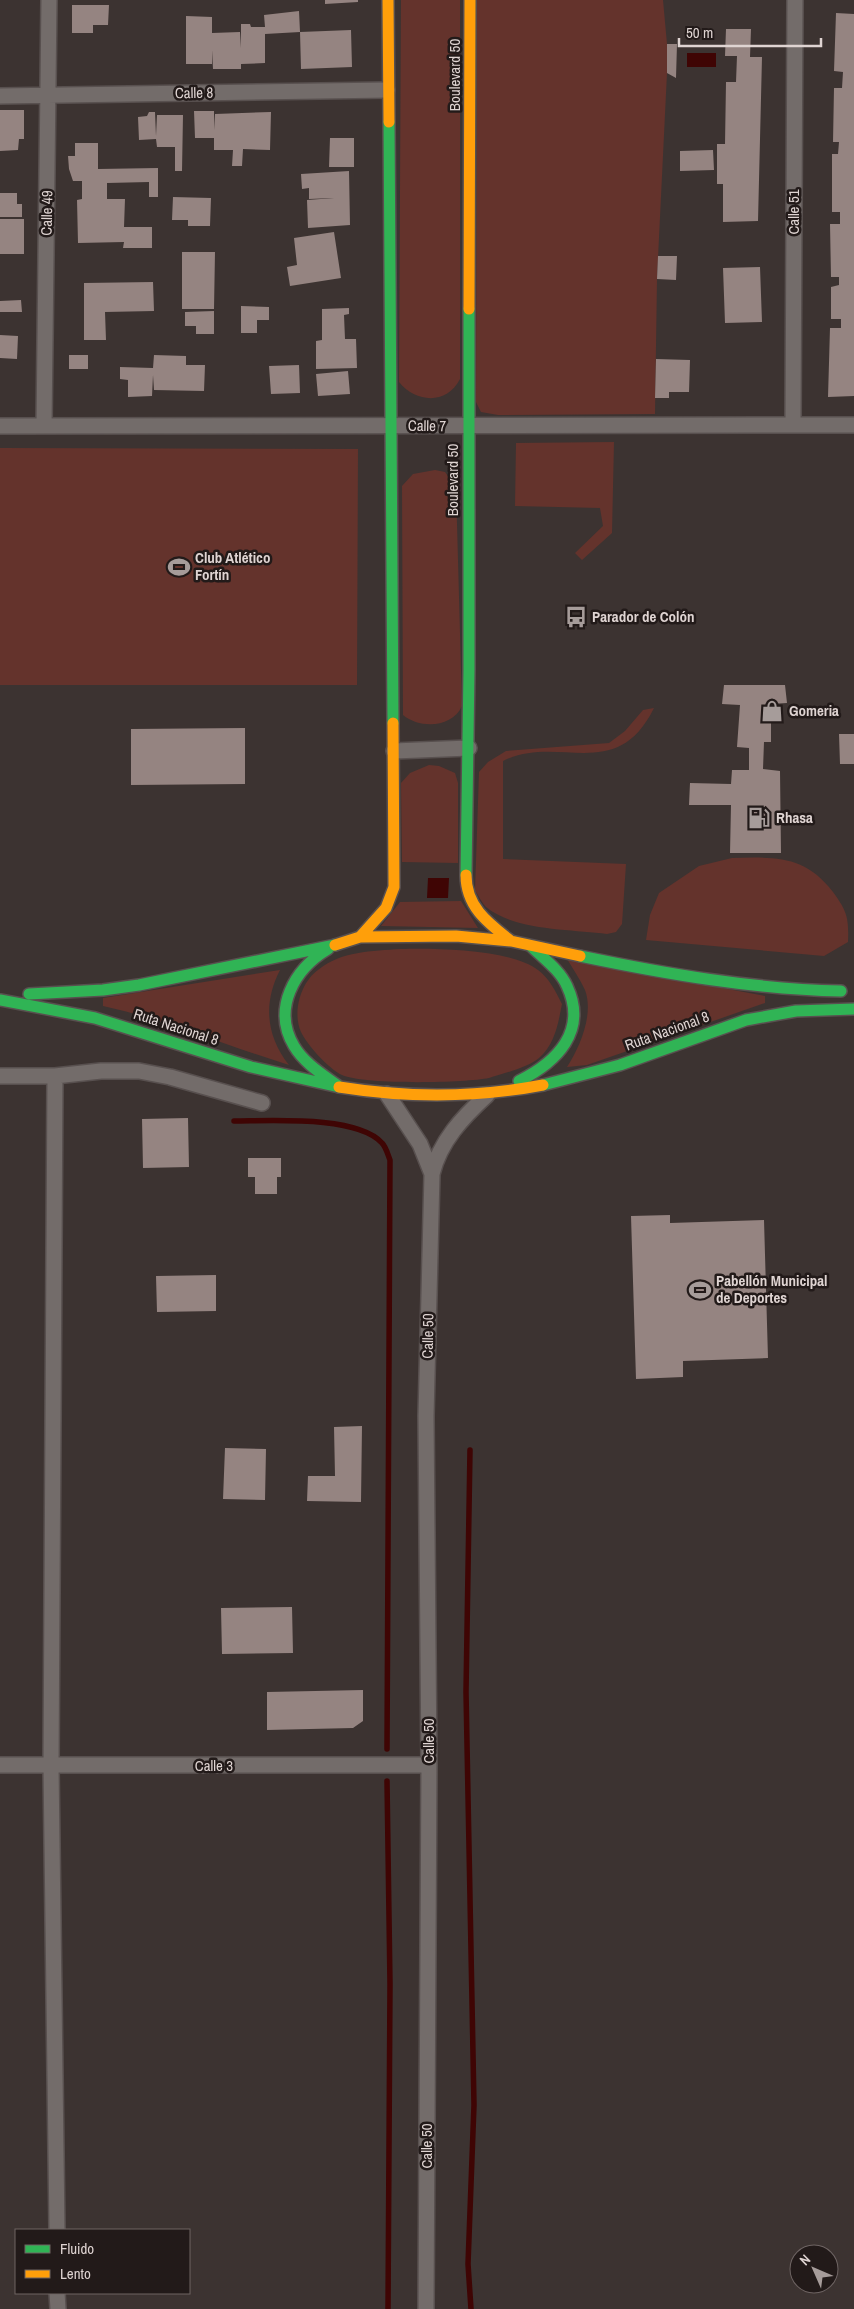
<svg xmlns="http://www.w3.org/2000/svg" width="854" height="2309" font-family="'Archivo Narrow',sans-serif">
  <rect width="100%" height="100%" fill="#3c3331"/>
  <path fill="#64332c" d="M401,0H460V379C447,405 416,403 399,382Z
    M477,0H663L667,44V73L657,279L655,414L498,415L481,412L476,402Z
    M614,442L612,533L582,560L575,553L603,526L600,508L515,506L516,443Z
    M0,448L358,449L357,685H0Z
    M435,470L445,472L456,487L462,706C452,728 420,729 403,715L402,486L413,474Z
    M654,708C616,785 558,733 503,761V859L626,864L622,924L616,932L607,934C571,929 515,931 486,907C482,903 479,896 475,891L479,772L488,762L506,751L609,743L625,731L643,710Z
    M429,765L439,766L455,773L458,783V863L402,862L401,783L410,773Z
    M732,858C775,857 805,855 833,892C847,911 849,918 848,942L824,956L646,940L650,915L659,893L699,866Z
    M461,901L478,928L381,926L400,902Z
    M401,949C435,948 510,949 538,970C549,978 556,992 562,1004C558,1024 555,1044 539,1058C529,1067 502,1074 489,1078C465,1083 364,1085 342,1075C329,1069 307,1045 301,1032C292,1012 301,982 318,970C341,951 372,951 401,949Z
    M567,959L765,996V1003L587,1065L567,1067C580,1047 594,1014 585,990C580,979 573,969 567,959Z
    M280,970C263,1003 266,1036 289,1065C227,1046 167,1020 103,1006V998Z"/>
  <path fill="#3f0504" d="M687,53H716V67H687Z
    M428,878H449L448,898H427Z"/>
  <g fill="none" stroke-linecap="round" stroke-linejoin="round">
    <path stroke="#3f0504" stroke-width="5.5" d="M234,1121C269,1121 357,1115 382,1143C386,1147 388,1155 390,1160L387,1749
      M470,1450L466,1692L474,2105L468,2264L471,2309
      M387,1781L390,1984L388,2309"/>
  </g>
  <path fill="#958481" d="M325,0H358V2L325,4Z
    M72,5H109L108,25H93V33H72Z
    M299,11L300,32L265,34V63L241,64V69H213L212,50V64H186V16L212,17V33L240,32L241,48V24H250L251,27H265L264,15Z
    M836,13L854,14V396L828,397L830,328H841V319H831V287L839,285V277H831L830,224H840V212H832V154H838L839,142H833L834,88H842L843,72L834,71Z
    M726,29H751L750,57H762L758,221L723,222V184H717V144H725L726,82H736L737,56H725Z
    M351,30L352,67L301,69L300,32Z
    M667,44H677L676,78L667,73Z
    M0,110H24V139H19L18,150L0,151Z
    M194,111H214V130L215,114L271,112L270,150L243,149L242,166H232L233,150H214V138H195Z
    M149,112H155L156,136L157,115H183L182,171H175V147H157L156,139L139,140L138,117L147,116Z
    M330,138H354V167H329Z
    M75,143H98V169L158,168V197H149V182L107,183V199H125L124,227H152V248H123L124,242L78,243L77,200L82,199V181H73L69,169L68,156H75Z
    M713,150L714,170L680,171V151Z
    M349,171L350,225L308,228L307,200L334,198L309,199V188L302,189L301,174Z
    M0,193H17V204H22V217H0Z
    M173,197L211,198L210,226H188V220H172Z
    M0,219H24V254H0Z
    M334,232L341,278L290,286L287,267L297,265L294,238Z
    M182,252H215L214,309H182Z
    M658,256H677L676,280L657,279Z
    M760,267L762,322L725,323L723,268Z
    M153,282L154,311L105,312L106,340H84V283Z
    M21,300L22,312H0V301Z
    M241,306L269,307V320H257V333H241Z
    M349,308V314L344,315L345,339H356L357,368L316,369V341L322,340V309Z
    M214,311V334H196V326H185V312Z
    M0,335L18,336L17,359L0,358Z
    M69,355H88V369H69Z
    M154,355L186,356V365H205L204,391L154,390L153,375L152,396L128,397V380L120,379V367L153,368Z
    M656,359L690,360L689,392H669V398H655Z
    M299,365L300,393L271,394L269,366Z
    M348,371L350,394L318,396L316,374Z
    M724,685H785L787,703L771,704V742H764L763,769L780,771L781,853H730L731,805H689L690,783L731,784L732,770H749V748L737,747L740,705L722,704Z
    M245,728V784L131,785V729Z
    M839,734H854V764H840Z
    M188,1118L189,1167L143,1168L142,1119Z
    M248,1158H281V1177H277V1194H255V1177H248Z
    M670,1215V1223L764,1220L768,1358L683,1361V1377L636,1379L631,1216Z
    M216,1275V1311L157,1312L156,1276Z
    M362,1426L361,1502L307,1501L308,1476H335L334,1427Z
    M225,1448L266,1449L265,1500L223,1499Z
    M292,1607L293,1653L222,1654L221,1608Z
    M363,1690V1721L353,1728L267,1730V1692Z"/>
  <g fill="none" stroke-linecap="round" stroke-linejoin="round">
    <g stroke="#58504f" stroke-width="18">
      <path id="street" d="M0,96L387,90
        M793,425L795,0
        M0,426L854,425
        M44,426L49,0
        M394,751L469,748
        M0,1076H55L101,1071H139L170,1077L262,1103
        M55,1076L51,1766L57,2230
        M387,1094L420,1144L432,1174
        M0,1765H429
        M57,2293L58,2309
        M426,2309L429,1765L426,1416L432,1174C440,1141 463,1117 487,1095"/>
    </g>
    <g stroke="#58504f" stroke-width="14">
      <path id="fast" d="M389,122L393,723
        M466,875L469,670V309
        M328,949C294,969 272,1009 294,1046C304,1063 322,1074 337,1085
        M580,956C666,974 753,989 841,991
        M29,994L103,990L139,985L335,945
        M0,1000L95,1018L251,1067L339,1087
        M519,1081C557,1062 588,1031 567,986C560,970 543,958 531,946
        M543,1085L620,1065L746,1020L796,1011L854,1009"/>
    </g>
    <g stroke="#58504f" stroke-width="14">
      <path id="slow" d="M388,0L389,122
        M469,309L470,0
        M466,875C466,907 488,923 511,941
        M360,937L386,908L394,887L393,723
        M335,945L360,937L456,936L511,941L580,956
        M339,1087C408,1098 475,1098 543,1085"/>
    </g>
    <use href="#street" stroke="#736c6a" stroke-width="15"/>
    <use href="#fast" stroke="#30b455" stroke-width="11"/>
    <use href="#slow" stroke="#ff9f0a" stroke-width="11"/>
  </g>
  <defs>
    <g id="stadium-bare" transform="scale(1.725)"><path d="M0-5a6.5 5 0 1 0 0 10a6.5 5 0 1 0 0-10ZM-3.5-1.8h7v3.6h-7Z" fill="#a69c9a" stroke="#221a19" stroke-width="2.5" paint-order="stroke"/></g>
    <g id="bus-bare" transform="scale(1.725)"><path d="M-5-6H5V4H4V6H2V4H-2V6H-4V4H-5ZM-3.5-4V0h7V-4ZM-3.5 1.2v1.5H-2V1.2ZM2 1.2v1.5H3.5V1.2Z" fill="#a69c9a" stroke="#221a19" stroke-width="2.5" paint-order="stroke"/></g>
    <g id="shop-bare" transform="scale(1.725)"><path d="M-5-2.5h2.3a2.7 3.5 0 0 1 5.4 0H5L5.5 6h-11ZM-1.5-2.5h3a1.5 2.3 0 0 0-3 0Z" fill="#a69c9a" stroke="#221a19" stroke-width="2.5" paint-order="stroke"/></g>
    <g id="fuel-bare" transform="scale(1.725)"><path d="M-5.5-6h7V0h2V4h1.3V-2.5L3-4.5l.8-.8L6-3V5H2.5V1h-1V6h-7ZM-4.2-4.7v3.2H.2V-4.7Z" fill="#a69c9a" stroke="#221a19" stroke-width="2.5" paint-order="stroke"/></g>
  </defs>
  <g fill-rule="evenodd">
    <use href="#stadium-bare" x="179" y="567"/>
    <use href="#bus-bare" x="576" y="617"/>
    <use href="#shop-bare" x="772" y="711"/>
    <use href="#fuel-bare" x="759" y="818"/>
    <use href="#stadium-bare" x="700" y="1290"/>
  </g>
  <g text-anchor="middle" stroke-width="5" stroke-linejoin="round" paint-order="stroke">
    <g font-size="15" fill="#dfd4d2" stroke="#221a19">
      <text transform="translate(455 75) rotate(-90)" y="5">Boulevard 50</text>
      <text transform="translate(194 93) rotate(-1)" y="5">Calle 8</text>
      <text transform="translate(794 212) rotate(-90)" y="5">Calle 51</text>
      <text transform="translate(47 213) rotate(-89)" y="5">Calle 49</text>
      <text transform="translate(427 426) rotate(1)" y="5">Calle 7</text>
      <text transform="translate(453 480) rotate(-90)" y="5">Boulevard 50</text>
      <text transform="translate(176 1027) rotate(18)" y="5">Ruta Nacional 8</text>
      <text transform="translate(667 1031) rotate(-20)" y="5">Ruta Nacional 8</text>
      <text transform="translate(428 1336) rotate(-89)" y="5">Calle 50</text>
      <text transform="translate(429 1741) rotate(-90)" y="5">Calle 50</text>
      <text x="214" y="1771">Calle 3</text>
      <text transform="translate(427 2146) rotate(-90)" y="5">Calle 50</text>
    </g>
    <g font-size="15" font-weight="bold" fill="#dfd4d2" stroke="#221a19" text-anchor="start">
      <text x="195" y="563">Club Atlético<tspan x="195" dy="17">Fortín</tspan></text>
      <text x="592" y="622">Parador de Colón</text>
      <text x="789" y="716">Gomeria</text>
      <text x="776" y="823">Rhasa</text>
      <text x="716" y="1286">Pabellón Municipal<tspan x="716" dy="17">de Deportes</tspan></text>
    </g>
  </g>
  <rect x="15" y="2229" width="175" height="65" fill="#221a19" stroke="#6e6463"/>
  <rect x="25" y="2245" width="25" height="8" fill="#30b455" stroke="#6e6463"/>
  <text x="60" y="2254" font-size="15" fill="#dfd4d2">Fluido</text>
  <rect x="25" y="2270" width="25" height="8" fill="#ff9f0a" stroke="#6e6463"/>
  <text x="60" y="2279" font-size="15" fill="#dfd4d2">Lento</text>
  <g transform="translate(814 2269) rotate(315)"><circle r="24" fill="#221a19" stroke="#6e6463"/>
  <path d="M0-4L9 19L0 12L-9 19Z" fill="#a69c9a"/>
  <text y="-8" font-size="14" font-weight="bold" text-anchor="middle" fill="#dfd4d2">N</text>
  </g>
  <path d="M679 38v8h142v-8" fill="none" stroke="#dfd4d2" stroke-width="2.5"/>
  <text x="686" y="38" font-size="15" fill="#dfd4d2" stroke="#221a19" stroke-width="4" paint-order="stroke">50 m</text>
</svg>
